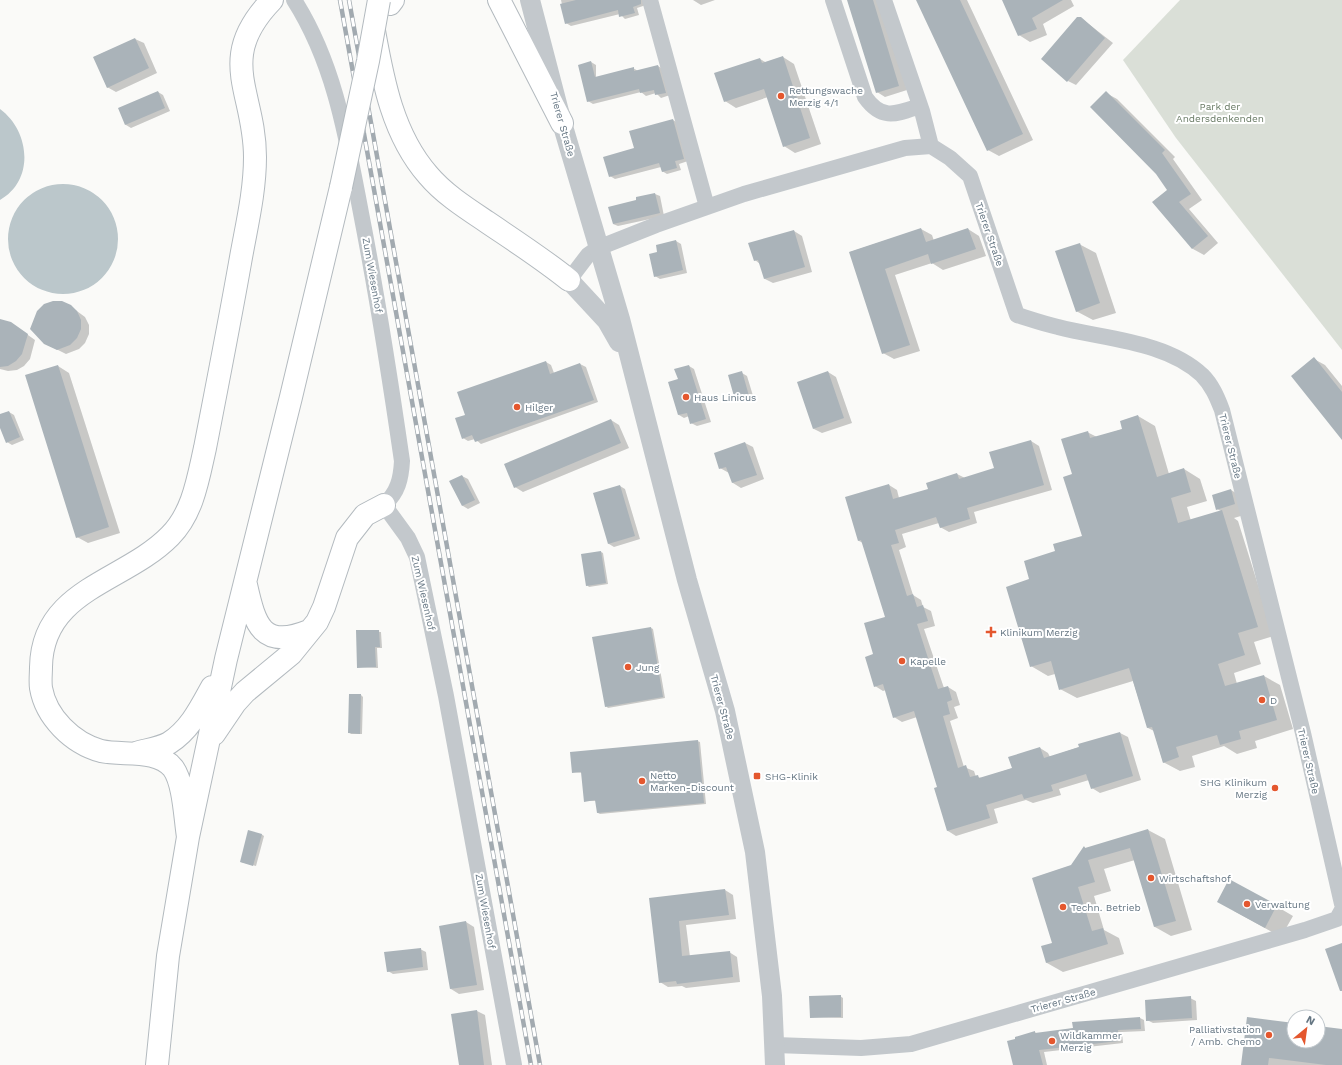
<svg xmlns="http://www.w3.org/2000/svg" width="1342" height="1065" font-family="'Work Sans',sans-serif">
  <rect width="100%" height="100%" fill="#fafaf8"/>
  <path fill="#dadfd7" d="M1180,0H1342V350L1176,138L1123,60Z"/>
  <path fill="#bbc7cb" d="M0,109C30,131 35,180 0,200Z
    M8 239a55 55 0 1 1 110 0a55 55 0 1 1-110 0Z"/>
  <path fill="#0003" d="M561,0H645L646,5L637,8L639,15L625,19L620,14L571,26L566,23Z
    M693,0H715L701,5Z
    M848,0H879L907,90L885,97L877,92Z
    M917,0H967L1033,140L999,156L988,150Z
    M1003,0H1071L1074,6L1043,24L1047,35L1030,42L1019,35Z
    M1081,18L1113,43L1076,85L1068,81Z
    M135,39L144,43L157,73L116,92L107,87L94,57Z
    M783,57L794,64L821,144L795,153L784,146L768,97L736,108L725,101L760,59L767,63Z
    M591,62L596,65V78L633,68L638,71L658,66L663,69L670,95L661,98L656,93L646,96L641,92L593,104L588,101L579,66Z
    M158,92L163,95L170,111L131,128L126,125L119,109Z
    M1106,93L1117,99L1175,157L1173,159L1202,200L1189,209L1218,243L1204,255L1193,249L1154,202L1168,190Z
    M673,120L678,123L688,161L679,164L681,170L667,174L662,171L661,167L615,179L610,176L635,149Z
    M655,194L660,196L664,216L618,226L613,224L638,201L637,198Z
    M921,229L932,235L934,241L968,229L979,236L986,256L943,270L932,263L895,275L920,351L894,359L883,353L850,252Z
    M794,231L802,236L812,272L773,283L765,279L760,264L755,260Z
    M676,241L681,244L687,273L660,279L655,276L659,253Z
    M1079,244L1096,253L1116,313L1093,320L1076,311Z
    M70,306L85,317L89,325V334L85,343L79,349L66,354L44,343Z
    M0,321L11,323L35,340L30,359L24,366L17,370L8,371L0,369Z
    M1314,359L1325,365L1342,386V438Z
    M546,362L551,365L554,373L580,364L586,367L598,402L481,444L475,439L468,441L463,438L466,416Z
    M58,366L69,373L120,533L88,543L77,537Z
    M689,366L694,369L711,422L697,426L691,423L689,416L684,418L679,415L669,383L679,380Z
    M828,372L836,377L852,423L822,433L814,429Z
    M742,373L747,376L754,399L741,402L736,399Z
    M9,412L14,415L24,440L12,445L7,442L0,425V415Z
    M1138,416L1155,426L1169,474L1184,469L1200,479L1207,501L1187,507L1191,521L1221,511L1217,509L1231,490L1247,500L1251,513L1234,518L1238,521L1274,636L1254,642L1261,664L1234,673L1237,684L1264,676L1280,685L1293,729L1255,741L1257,748L1237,754L1224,746L1192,756L1195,767L1180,771L1163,762L1154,731L1148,728L1133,681L1077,698L1060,689L1055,674L1048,676L1031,666V580L1056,552L1083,536L1074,475L1087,432L1097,437L1123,429Z
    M611,420L619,425L629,448L523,492L515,487Z
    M1031,441L1039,446L1052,490L974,512L977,523L949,532L940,527L939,523L902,534L906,547L899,550L913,595L921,600L923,607L931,611L935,626L924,629L944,688L948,687L956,692L960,705L954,707L958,718L950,721L964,767L974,771L976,777L982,778L1013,768L1040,748L1048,753L1050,757L1120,733L1128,737L1141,780L1100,793L1092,788L1089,780L1059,789L1061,795L1033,803L1026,800L994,809L998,823L956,836L948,831L935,789L938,788L917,717L902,722L894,717L886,690L883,691L875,686V655L886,618L863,543L859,541L846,498L889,485L897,490L899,498L929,490L957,474L965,478L995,469Z
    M745,443L753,447L764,479L741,488L733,483L729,473L720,468Z
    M462,476L468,479L480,503L468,509L463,506L451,482Z
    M620,486L625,489L640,539L614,547L609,544L594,494Z
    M601,552L603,553L608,584L589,587L587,585Z
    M651,628L653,629L665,698L608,708L606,706Z
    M357,631L381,632L382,648H377L378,668L358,667Z
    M361,695L363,697L362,734H351L349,732Z
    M697,741L700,742L706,804L600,814L598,813L596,801H585L583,773L573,772Z
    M1148,830L1165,839L1192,930L1171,936L1155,927L1135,860L1104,869L1111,891L1094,896L1104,930L1119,938L1124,954L1063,972L1047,963L1042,947L1054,943L1072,866L1084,847L1087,849Z
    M261,834L264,836L256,866L241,862Z
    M725,890L733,895L736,919L686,925L690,957L729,952L737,957L740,982L686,988L682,986L668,987L660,982L650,899Z
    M1276,906L1293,916L1281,937L1234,911Z
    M466,922L474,927L484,990L459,994L451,989Z
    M420,949L426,952L428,970L393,974L388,971Z
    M840,996L843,998V1018L811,1017Z
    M1190,998L1196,1001L1197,1020L1153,1023L1147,1020Z
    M477,1011L485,1015L492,1065H460L452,1015Z
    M1140,1018L1144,1020L1145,1031L1122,1032L1123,1043L1044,1052L1047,1065H1014L1035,1032L1037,1034Z
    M1294,1024V1041H1318V1027L1342,1030V1065H1242Z"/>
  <path fill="#aab3b9" d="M576,0H641V4L633,7L635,13L619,17L618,10L565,24L560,4Z
    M847,0H873L899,86L876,93Z
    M916,0H960L1023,134L987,151Z
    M1002,0H1063L1032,18L1037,29L1018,36Z
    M1077,17H1081L1105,38L1067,82L1041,59Z
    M135,38L149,68L107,88L93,57Z
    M783,56L810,138L783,147L764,89L724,102L714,73L760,58L762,63Z
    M591,61L595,77L634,67V71L658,65L666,93L655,95L654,90L640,93L639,89L587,102L578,65Z
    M158,91L165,108L125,125L118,108Z
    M1106,91L1165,150L1162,153L1191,194L1179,202L1208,236L1192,249L1152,202L1167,190L1156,174L1090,107Z
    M673,119L684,159L675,161L677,168L662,172L659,163L609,177L603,157L634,148L629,131Z
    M655,193L660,213L613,224L608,207L636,200V197Z
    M921,228L926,242L968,228L976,249L931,264L928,254L885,269L910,345L882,354L849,252Z
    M794,230L805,267L764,279L758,260L754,261L748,243Z
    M676,240L683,270L654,277L649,254L657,252L656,245Z
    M1080,243L1100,303L1076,312L1055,251Z
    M53,301H62L71,305L77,311L81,320V329L77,338L70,345L57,350L44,344L30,329L37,311L44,304Z
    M0,319L11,322L28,334L22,354L16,361L8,366L0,367Z
    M1314,357L1342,392V440L1291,376Z
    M546,361L550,374L580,363L594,400L475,442L472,435L462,439L455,418L465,415L457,392Z
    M58,365L109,527L76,538L25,375Z
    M689,365L706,419L690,424L687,413L678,415L668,382L678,379L674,369Z
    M742,371L749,396L735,400L728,375Z
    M828,371L844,418L813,429L797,382Z
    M9,411L20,437L6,443L0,428V414Z
    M1138,415L1157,477L1184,468L1191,492L1171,498L1178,523L1222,510L1258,627L1238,633L1245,655L1218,664L1225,686L1264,675L1277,720L1239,731L1241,739L1220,745L1217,735L1176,747L1179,757L1163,763L1152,727L1147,728L1129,668L1059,690L1051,661L1030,667L1006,587L1029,579L1024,561L1055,551L1053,544L1082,536L1063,477L1072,474L1061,439L1088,431L1090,438L1122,429L1120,421Z
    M611,419L621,443L514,488L504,464Z
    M1031,440L1044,485L967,508L970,519L940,528L936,517L895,530L899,543L891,545L907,596L913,594L917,607L923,605L928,621L917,624L938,689L948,686L952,700L947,702L950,714L943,716L958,768L966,765L970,777L978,775L979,778L1012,768L1008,757L1040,747L1044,758L1079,747L1078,744L1120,732L1133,776L1091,789L1086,774L1051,785L1053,791L1024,799L1022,794L986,805L990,818L947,831L934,788L937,787L914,711L893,718L883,684L874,687L865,657L873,654L864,623L885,617L861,540L858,541L845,497L889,484L893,499L928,489L926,483L957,473L959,479L994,468L989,452Z
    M745,442L757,475L732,483L726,467L719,469L714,453Z
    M462,475L475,500L462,506L449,481Z
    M620,485L635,536L608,544L593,493Z
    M1231,489L1235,504L1216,510L1212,495Z
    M601,551L606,583L586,586L581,554Z
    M651,627L663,697L605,707L592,637Z
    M356,630H379L380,647H375L376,667L357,668Z
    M349,694H361L360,734L348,733Z
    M698,740L704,803L597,813L595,800L584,802L581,772L572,773L570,752Z
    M1148,829L1176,921L1154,927L1130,848L1088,860L1095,882L1078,887L1092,931L1103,928L1108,944L1046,963L1041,946L1052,943L1032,878L1071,865L1084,846L1085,848Z
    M248,830L262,834L253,866L240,862Z
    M1229,879L1277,905L1265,928L1217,902Z
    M725,889L729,915L679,921L682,956L730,951L733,977L677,984L676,981L659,983L649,898Z
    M466,921L477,985L450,989L439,926Z
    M1342,943V991H1340L1325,949Z
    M421,948L423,967L387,972L384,952Z
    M841,995V1017L810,1018L809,996Z
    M1191,996L1192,1018L1146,1021L1145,1000Z
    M477,1010L484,1065H459L451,1014Z
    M1140,1017L1141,1029L1118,1030L1119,1041L1039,1050L1043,1065H1013L1007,1041L1015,1039V1037L1035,1031V1033L1073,1028L1072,1022Z
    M1247,1017L1294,1023V1041H1318V1026L1342,1029V1065H1326L1269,1058L1268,1065H1241Z"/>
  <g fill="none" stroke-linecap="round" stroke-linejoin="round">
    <g stroke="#b3babf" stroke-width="24">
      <path id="secondary" d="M499,0L562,123
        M390,4L393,0
        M374,31C383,81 393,135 428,175C444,194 466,208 487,222C515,241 543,259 569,280
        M246,585C255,625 262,650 309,631
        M214,734L235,703L245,692L291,654L317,622L324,607L347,538L365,515L384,505
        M136,753C146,750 160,748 169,743C190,730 201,707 212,687
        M188,837C185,818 184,783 173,768C157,748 123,756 101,751C72,743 46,717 41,688C40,681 41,674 41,667C42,589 125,582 170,536C193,513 198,479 205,448C217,386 229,325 240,263C246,228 255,193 255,157C255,91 215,59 272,0
        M157,1065L168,956L188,837L226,659L291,397L341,187"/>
    </g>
    <path stroke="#c3c8cc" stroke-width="16" d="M294,0C335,64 347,140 361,213C377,295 390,378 402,461C401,479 398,492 384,505L408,538L417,557L446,696L514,1065
      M650,0L707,207
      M833,0L865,97C882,121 896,114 920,106
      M884,0L922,111L931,146
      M569,280L588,255L598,248L656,225L744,194L905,148L931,146L950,158L970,176L1017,315C1030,319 1044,324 1058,327C1104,339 1166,341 1202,375C1212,385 1217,397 1222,410L1303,733L1342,904
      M775,1045L861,1048L911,1044L1305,930L1337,919L1342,910"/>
    <path stroke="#c3c8cc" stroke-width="20" d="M530,0L562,123L620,319L687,580L725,711L755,852L772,996L775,1065
      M569,280L607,321L619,342"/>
    <use href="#secondary" stroke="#fff" stroke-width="22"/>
    <g stroke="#a2aab0" stroke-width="4.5">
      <path id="rail" d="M340,0L531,1065
        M349,0L540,1065"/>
    </g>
    <use href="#rail" stroke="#fff" stroke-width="3" stroke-dasharray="9" stroke-linecap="butt"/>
    <g stroke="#b3babf" stroke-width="24" stroke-linecap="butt">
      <path id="secondary-bridge" d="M341,187L368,61L379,0"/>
    </g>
    <use href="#secondary-bridge" stroke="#fff" stroke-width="22"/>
  </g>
  <g fill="#e4572e" stroke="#fff" stroke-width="1.5">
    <circle cx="781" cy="96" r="4"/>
    <circle cx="686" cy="397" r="4"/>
    <circle cx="517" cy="407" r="4"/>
    <path d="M989 626h4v4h4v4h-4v4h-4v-4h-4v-4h4z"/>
    <circle cx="902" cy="661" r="4"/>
    <circle cx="628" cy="667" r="4"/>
    <circle cx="1262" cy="700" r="4"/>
    <rect x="753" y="772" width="8" height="8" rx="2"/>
    <circle cx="642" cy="781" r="4"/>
    <circle cx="1275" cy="788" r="4"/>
    <circle cx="1151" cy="878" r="4"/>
    <circle cx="1247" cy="904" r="4"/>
    <circle cx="1063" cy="907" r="4"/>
    <circle cx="1269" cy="1035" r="4"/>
    <circle cx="1052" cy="1041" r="4"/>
  </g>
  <g text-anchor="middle" stroke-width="4" stroke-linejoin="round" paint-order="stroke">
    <g font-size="10" fill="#657683" stroke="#fff" text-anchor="start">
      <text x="789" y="94">Rettungswache<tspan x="789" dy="12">Merzig 4/1</tspan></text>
      <text x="694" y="401">Haus Linicus</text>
      <text x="525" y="411">Hilger</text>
      <text x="1000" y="636">Klinikum Merzig</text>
      <text x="910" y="665">Kapelle</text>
      <text x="636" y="671">Jung</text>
      <text x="1270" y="704">D</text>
      <text x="650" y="779">Netto<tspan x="650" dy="12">Marken-Discount</tspan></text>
      <text x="765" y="780">SHG-Klinik</text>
      <text x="1267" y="786" text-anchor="end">SHG Klinikum<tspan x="1267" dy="12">Merzig</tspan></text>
      <text x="1159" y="882">Wirtschaftshof</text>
      <text x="1255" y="908">Verwaltung</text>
      <text x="1071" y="911">Techn. Betrieb</text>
      <text x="1261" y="1033" text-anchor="end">Palliativstation<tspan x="1261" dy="12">/ Amb. Chemo</tspan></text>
      <text x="1060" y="1039">Wildkammer<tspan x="1060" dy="12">Merzig</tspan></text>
    </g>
    <g font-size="10" fill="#687a64" stroke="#fff">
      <text x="1220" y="110">Park der<tspan x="1220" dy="12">Andersdenkenden</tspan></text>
    </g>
    <g font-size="10" fill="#657683" stroke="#fff">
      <text transform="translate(563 124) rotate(74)" y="4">Trierer Straße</text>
      <text transform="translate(990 234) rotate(71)" y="4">Trierer Straße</text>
      <text transform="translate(373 275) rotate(80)" y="4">Zum Wiesenhof</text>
      <text transform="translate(1231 446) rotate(76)" y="4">Trierer Straße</text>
      <text transform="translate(424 593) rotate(77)" y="4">Zum Wiesenhof</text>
      <text transform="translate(723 707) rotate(75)" y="4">Trierer Straße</text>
      <text transform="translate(1309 761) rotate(77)" y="4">Trierer Straße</text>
      <text transform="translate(486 911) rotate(80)" y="4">Zum Wiesenhof</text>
      <text transform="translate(1063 1000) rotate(-16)" y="4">Trierer Straße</text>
    </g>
  </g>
  <g transform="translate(1306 1029) rotate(29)"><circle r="19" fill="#ffffff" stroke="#c1c8cd"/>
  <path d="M0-3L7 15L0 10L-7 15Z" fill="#e4572e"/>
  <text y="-6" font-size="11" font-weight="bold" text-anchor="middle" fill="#657683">N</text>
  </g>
</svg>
